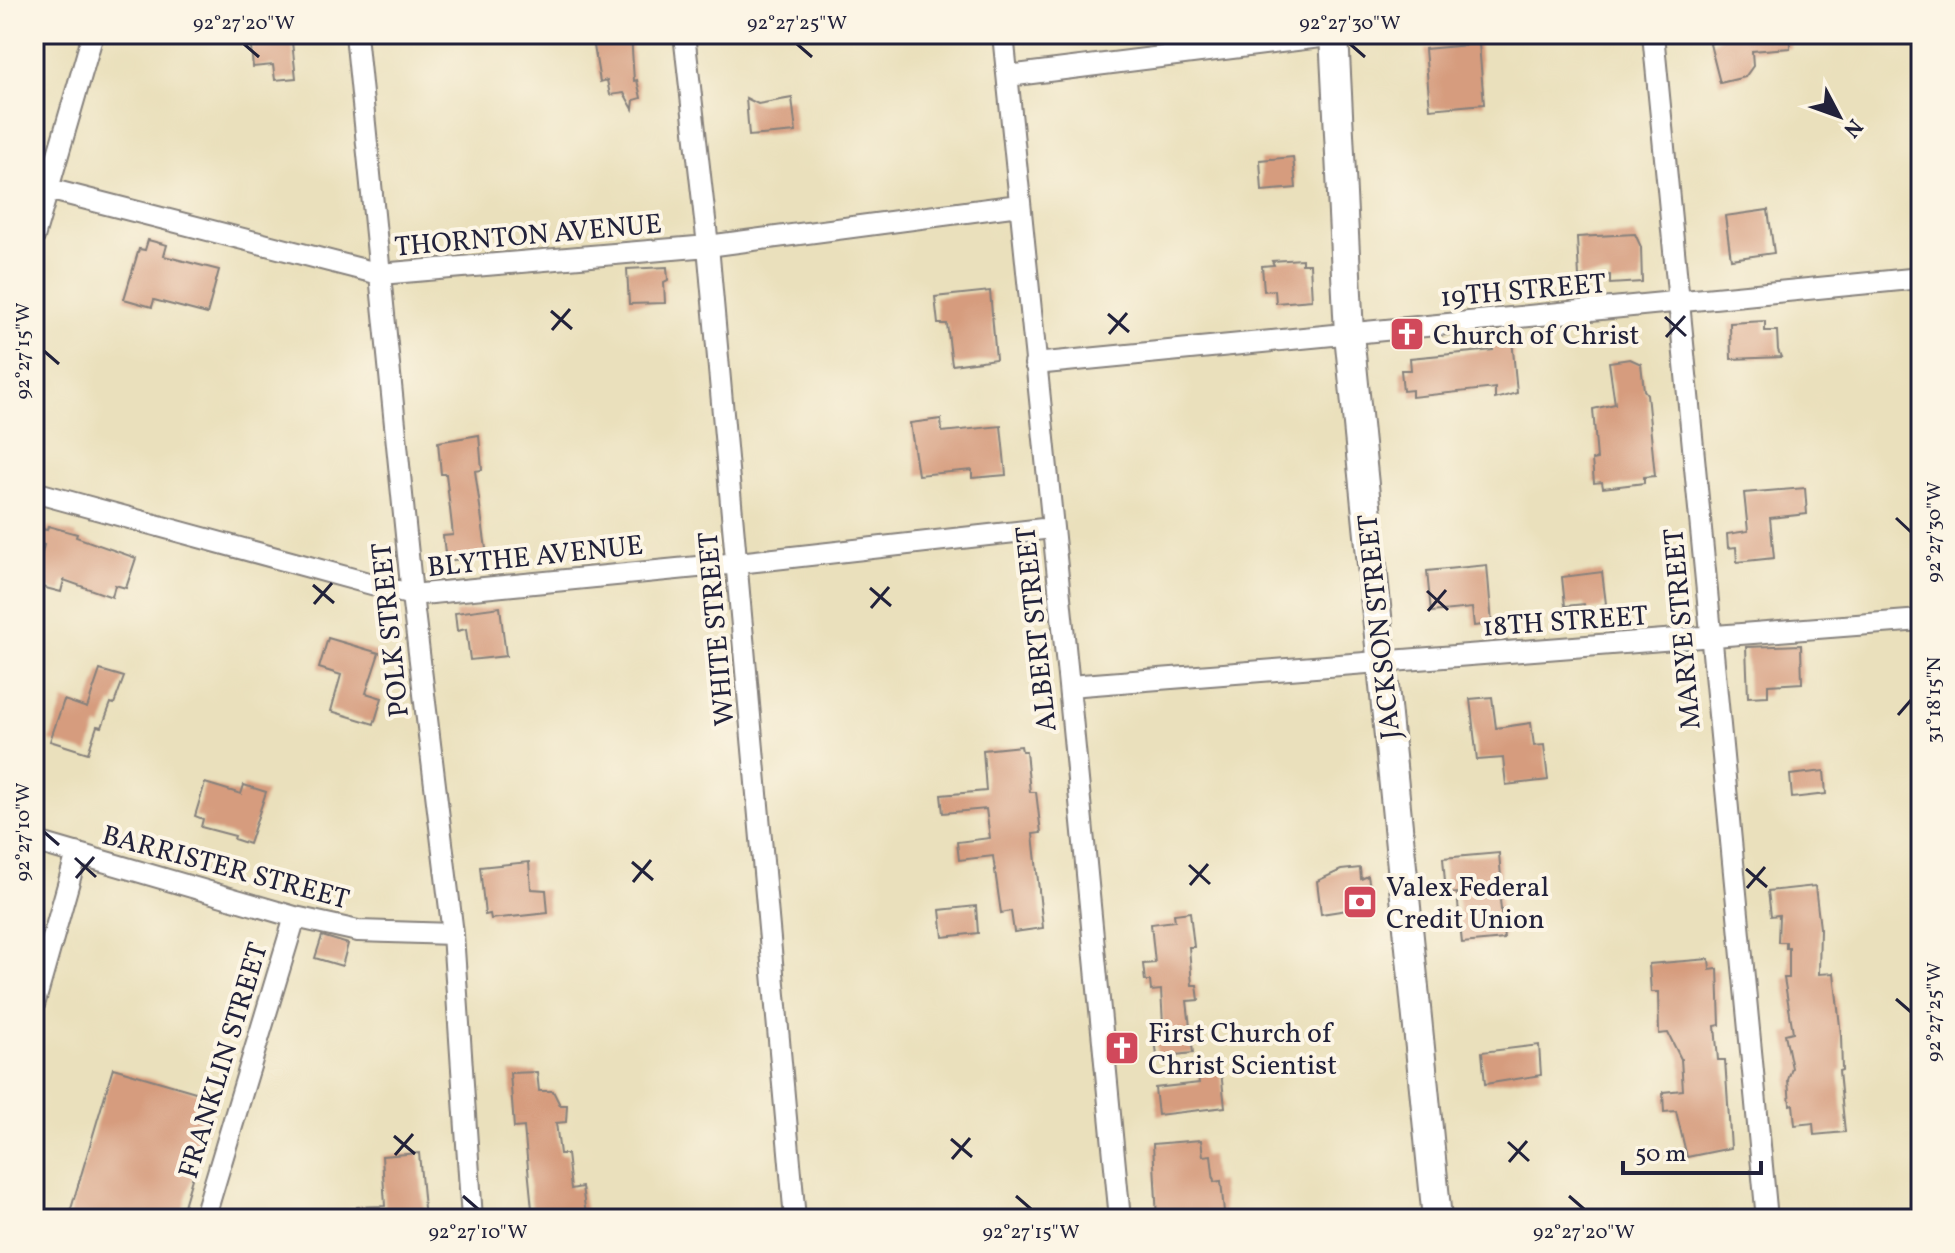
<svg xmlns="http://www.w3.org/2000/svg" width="1955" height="1253" font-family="Vollkorn,serif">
  <rect width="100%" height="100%" fill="#fcf5e5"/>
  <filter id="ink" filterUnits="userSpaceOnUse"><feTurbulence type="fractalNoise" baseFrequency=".0125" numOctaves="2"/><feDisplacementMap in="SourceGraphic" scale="16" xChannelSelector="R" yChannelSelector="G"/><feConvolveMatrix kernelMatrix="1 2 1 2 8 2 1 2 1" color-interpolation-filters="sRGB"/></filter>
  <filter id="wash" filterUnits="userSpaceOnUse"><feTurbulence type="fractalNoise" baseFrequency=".006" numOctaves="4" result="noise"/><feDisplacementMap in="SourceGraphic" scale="32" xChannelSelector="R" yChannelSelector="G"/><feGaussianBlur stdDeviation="1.8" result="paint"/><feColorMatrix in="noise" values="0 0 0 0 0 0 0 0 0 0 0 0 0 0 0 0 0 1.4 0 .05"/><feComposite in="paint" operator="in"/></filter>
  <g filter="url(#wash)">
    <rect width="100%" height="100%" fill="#eae0bc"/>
    <g id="blocks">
      <path fill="#d69c7e" d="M592,34H631L634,81L637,80L641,98L634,100L633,109L624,93L610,95L607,80L600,82Z
        M1724,34H1744L1772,40V34H1790V48L1752,51L1753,66L1745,77L1720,83L1710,44Z
        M285,35L286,43L292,42L296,78L275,80L273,65L253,67L251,48Z
        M1479,44L1484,104L1430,109L1425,49Z
        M746,98L758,104L792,98L796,132L749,136Z
        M1293,157L1296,188L1262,191L1260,160Z
        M1768,210L1774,253L1731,259L1725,216Z
        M1635,234L1641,247L1642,282L1610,284V275L1579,277L1577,237Z
        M148,240L167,245L164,256L219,270L207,314L154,300L152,307L124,299L139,249L145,250Z
        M1302,259V264H1310L1312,300L1276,303L1275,290L1264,291L1262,266L1274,265L1272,261Z
        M667,267L668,280L664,282L665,303L629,304L627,269Z
        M990,291L996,359L952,365L947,324H938L935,297Z
        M1765,321V331H1777L1778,350L1781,357L1731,359L1730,323Z
        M1512,339L1517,393L1495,399V388L1412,397V390L1403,391L1401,370H1411L1410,358L1493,350L1492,341Z
        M1630,359L1641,364L1644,390L1647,394L1655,476L1644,477V483L1603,488L1602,482L1594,483L1592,460L1597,459L1593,409L1615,404L1609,362Z
        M941,419L942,432L1001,426L1006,475L972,478V470L918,475L910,423Z
        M479,435L482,470L475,471L487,556L446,561L443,536L453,535L446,474H441L438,442Z
        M1805,488L1807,514L1770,518L1774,558L1737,562L1736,547L1728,548L1727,534L1748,531L1744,493Z
        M48,526L77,534L76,537L136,558L126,588L115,585L112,597L64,580L61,592L34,585L44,545L34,542V537L36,528L47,530Z
        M1487,565L1492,624L1474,626L1472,608L1431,612L1427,571Z
        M1602,572L1606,604L1602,605V608L1585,611L1584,604L1565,606L1562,577Z
        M500,607L506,656L470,660L466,629L457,631L455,613Z
        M328,638L379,653L366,693L382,698L374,724L331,711L341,675L319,668Z
        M1801,645L1802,683L1768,685V696L1748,697L1746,647Z
        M100,670L124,677L114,704L111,703L102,727L97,726L88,753L50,741L64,700L87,708Z
        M1492,697L1496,728L1531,723L1534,746L1544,745L1548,780L1506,785L1503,758L1477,760L1470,699Z
        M1021,746L1022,751H1026L1030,792H1036L1041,833L1033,834L1043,928L1014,932L1011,911L1001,913L993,856L959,860L957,842L990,838L986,809L943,813L941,795L986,791L983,750Z
        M1824,771L1826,794L1792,798L1790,775Z
        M205,783L241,794L244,785L266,792L249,844L234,839L235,836L201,827L203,819L195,816Z
        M1499,853L1502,889L1499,890L1504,939L1462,943L1457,893L1446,894L1443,858Z
        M529,862L531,889L546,890L548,913L491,919L490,914L485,915L480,867Z
        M1360,868L1361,879L1368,876L1373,906L1321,914L1317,881L1341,870Z
        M1815,886L1820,928L1819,974L1834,973L1841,1035L1842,1070L1839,1071L1845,1132L1814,1135L1813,1123L1795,1125L1793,1104L1790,1105L1788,1080L1792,1068L1785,1034L1793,1032L1784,978H1789V948H1786V942H1778L1779,915L1771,916L1768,891Z
        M976,906L978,933L943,937L940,910Z
        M1190,912L1194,947H1189L1192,985H1197L1199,1000L1187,1001L1193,1053L1157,1057L1154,1025L1163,1024L1161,990L1151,991L1150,981H1145L1143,964L1155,963L1151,924L1175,921L1174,914Z
        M322,936L348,944L342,966L315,958Z
        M1709,959L1710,970L1718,969L1720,1025L1715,1026L1718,1060H1725L1731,1148L1687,1157L1676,1111L1664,1112L1663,1092L1683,1090L1681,1059L1668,1033L1659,1034L1658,992H1651L1649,964Z
        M1539,1045L1541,1075L1485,1084L1482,1052Z
        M113,1068L216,1098L180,1219H68Z
        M537,1072L539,1091H553L560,1105H567L566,1122L556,1123L560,1154H567L571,1189L582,1187L586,1214L554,1219H533L524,1127L514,1128L510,1073Z
        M1221,1072L1225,1107L1158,1115L1155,1088L1199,1083L1198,1075Z
        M1201,1140L1203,1156L1211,1155L1214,1182L1221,1181L1224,1212L1157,1219L1153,1144Z
        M419,1153L425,1219H358L357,1207L385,1206L382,1156Z"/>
    </g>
  </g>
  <g filter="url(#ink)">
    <use href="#blocks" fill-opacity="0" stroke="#86817c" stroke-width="2"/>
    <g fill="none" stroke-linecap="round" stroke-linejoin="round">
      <g stroke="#86817c" stroke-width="24">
        <path id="street" d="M356,34L412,595L453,934L472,1219
          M684,34L708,246L795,1219
          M1003,34L1069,686L1120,1219
          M1653,34C1694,429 1728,824 1767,1219
          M1008,76L1345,34
          M48,189L380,274L708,246L1019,205
          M34,237L93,34
          M1035,364L1921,278
          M34,492L412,595L738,563L1052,528
          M1069,686L1921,620
          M34,841L295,917L358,931L453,934
          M34,1005L77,853
          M204,1219L295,917"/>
      </g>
      <g stroke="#86817c" stroke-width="32">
        <path id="secondary" d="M1334,34L1349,334L1437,1219"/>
      </g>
      <use href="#street" stroke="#fff" stroke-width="20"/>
      <use href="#secondary" stroke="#fff" stroke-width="28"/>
    </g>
  </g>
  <path fill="none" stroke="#22223b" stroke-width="3" d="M244,44L259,57M797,44L812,57M1350,44L1365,57M551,311L572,329M1108,314L1129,332M1665,317L1686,336M552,330L570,309M1109,334L1127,313M1666,337L1685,316M44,351L59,364M1896,518L1911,532M313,585L334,603M870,588L891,606M1427,591L1448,610M314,604L332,583M871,608L889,587M1428,611L1446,590M1898,715L1911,700M44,832L59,845M75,858L96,877M632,862L653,880M1189,865L1210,884M1746,869L1767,887M76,878L94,857M633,882L651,860M1190,885L1208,864M1747,888L1765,867M1896,999L1911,1012M394,1136L415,1154M951,1139L972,1157M1508,1142L1529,1161M395,1155L413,1134M952,1159L970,1138M1509,1162L1527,1141M463,1196L478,1209M1016,1196L1031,1209M1569,1196L1584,1209"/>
  <defs>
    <g id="church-square" transform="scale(1.8)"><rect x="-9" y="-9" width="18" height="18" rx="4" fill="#d1495b" stroke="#fcf5e5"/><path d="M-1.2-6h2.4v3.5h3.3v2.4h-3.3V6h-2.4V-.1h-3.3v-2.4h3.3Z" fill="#fff"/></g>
    <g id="bank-square" transform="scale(1.8)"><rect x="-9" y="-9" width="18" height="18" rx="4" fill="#d1495b" stroke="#fcf5e5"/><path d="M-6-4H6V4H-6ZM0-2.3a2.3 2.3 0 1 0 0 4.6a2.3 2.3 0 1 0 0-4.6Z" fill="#fff"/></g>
  </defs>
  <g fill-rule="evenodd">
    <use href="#church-square" x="1407" y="334"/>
    <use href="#bank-square" x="1360" y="902"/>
    <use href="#church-square" x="1122" y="1048"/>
  </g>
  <g text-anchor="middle" stroke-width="8" stroke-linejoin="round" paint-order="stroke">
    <g font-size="28" fill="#22223b" stroke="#fcf5e5">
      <text transform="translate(528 234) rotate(-5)" y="10">THORNTON AVENUE</text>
      <text transform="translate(1523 289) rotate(-5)" y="10">19TH STREET</text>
      <text transform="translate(535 555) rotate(-6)" y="10">BLYTHE AVENUE</text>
      <text transform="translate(1565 620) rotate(-4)" y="10">18TH STREET</text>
      <text transform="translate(1378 627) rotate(-96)" y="10">JACKSON STREET</text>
      <text transform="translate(715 629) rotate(-95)" y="10">WHITE STREET</text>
      <text transform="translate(1035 629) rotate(-96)" y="10">ALBERT STREET</text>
      <text transform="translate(1681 629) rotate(-95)" y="10">MARYE STREET</text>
      <text transform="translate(389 630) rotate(-96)" y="10">POLK STREET</text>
      <text transform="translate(226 866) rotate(15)" y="10">BARRISTER STREET</text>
      <text transform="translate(222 1060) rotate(-73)" y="10">FRANKLIN STREET</text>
    </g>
    <g font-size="28" fill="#22223b" stroke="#fcf5e5" text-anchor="start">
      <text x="1433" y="344">Church of Christ</text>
      <text x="1386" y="896">Valex Federal<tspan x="1386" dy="32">Credit Union</tspan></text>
      <text x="1148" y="1042">First Church of<tspan x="1148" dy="32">Christ Scientist</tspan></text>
    </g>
  </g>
  <rect width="1955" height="1253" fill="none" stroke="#fcf5e5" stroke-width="88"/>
  <g transform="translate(1839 116) rotate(131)" stroke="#fcf5e5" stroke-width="6" paint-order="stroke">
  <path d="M0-6L14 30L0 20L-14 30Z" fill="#22223b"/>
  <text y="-12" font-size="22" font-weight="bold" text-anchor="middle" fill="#22223b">N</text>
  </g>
  <path d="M1623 1161v12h138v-12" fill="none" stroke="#22223b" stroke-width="4"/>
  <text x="1635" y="1161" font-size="24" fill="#22223b" stroke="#fcf5e5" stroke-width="6" paint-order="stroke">50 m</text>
  <rect x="44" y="44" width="1867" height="1165" fill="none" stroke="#22223b" stroke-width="3"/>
  <g font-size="20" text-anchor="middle" fill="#22223b">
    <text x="244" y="29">92°27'20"W</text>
    <text x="797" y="29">92°27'25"W</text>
    <text x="1350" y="29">92°27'30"W</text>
    <text transform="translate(22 351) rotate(-90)" y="7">92°27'15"W</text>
    <text transform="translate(1933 532) rotate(-90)" y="7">92°27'30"W</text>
    <text transform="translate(1933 700) rotate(-90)" y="7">31°18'15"N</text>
    <text transform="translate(22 832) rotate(-90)" y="7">92°27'10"W</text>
    <text transform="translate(1933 1012) rotate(-90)" y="7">92°27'25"W</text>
    <text x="478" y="1238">92°27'10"W</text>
    <text x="1031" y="1238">92°27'15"W</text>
    <text x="1584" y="1238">92°27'20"W</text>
  </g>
</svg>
